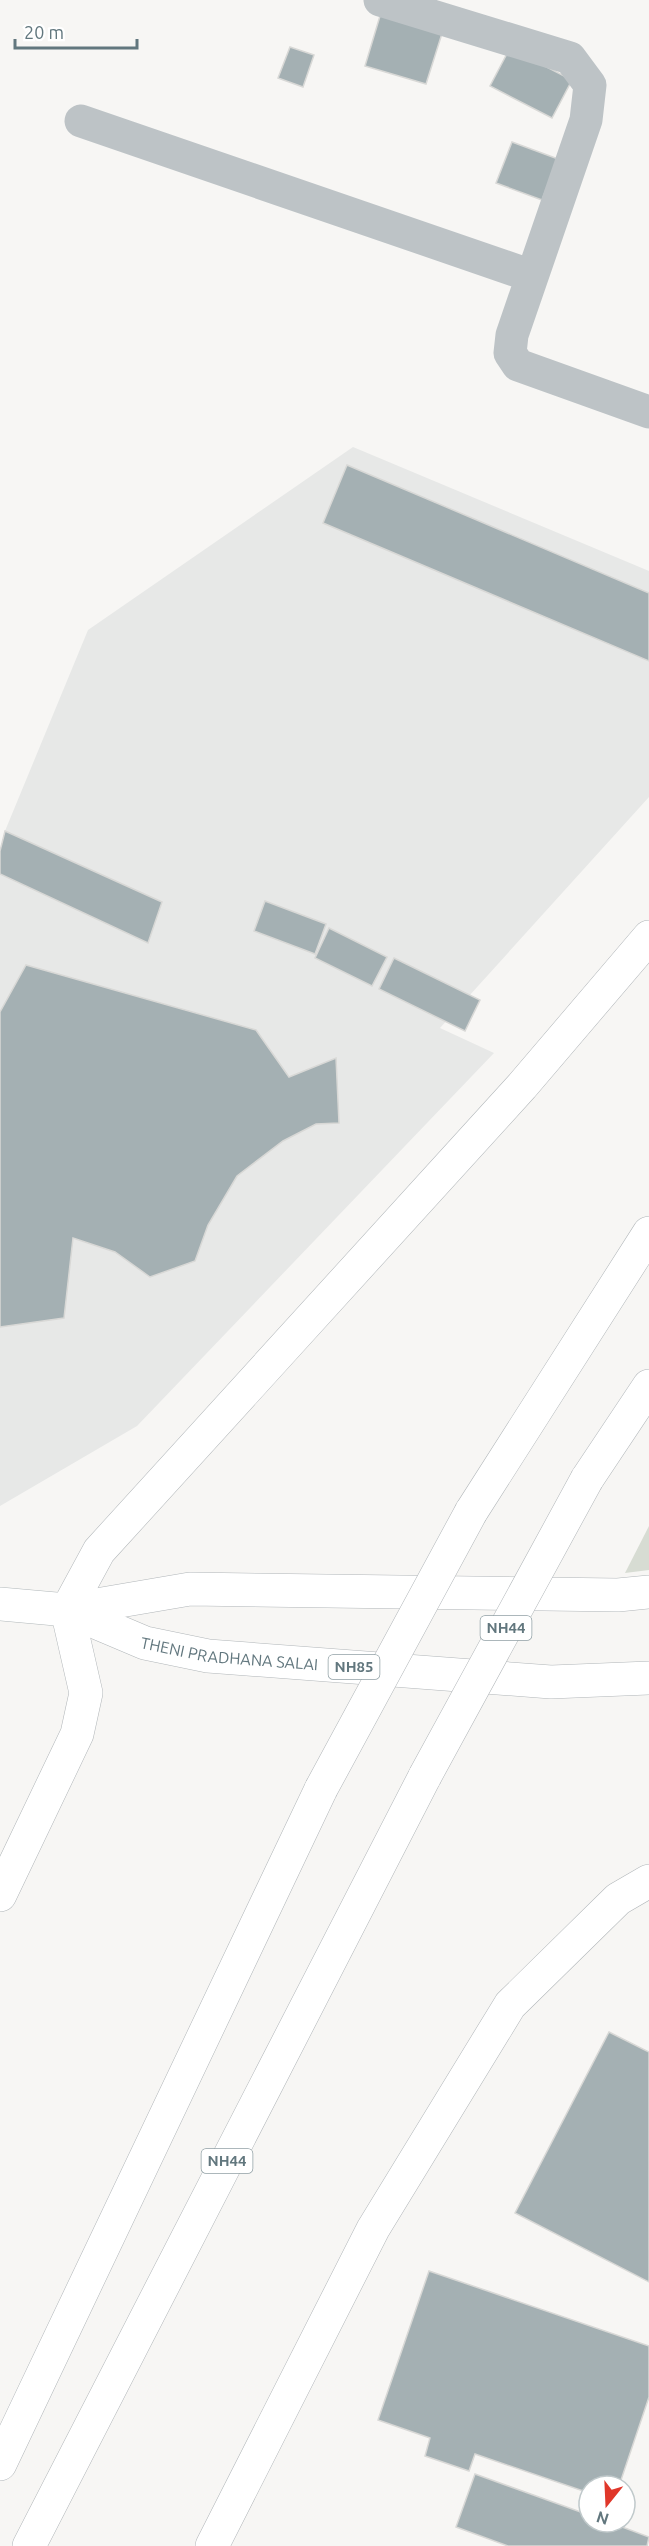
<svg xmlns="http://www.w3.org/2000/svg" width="649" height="2546" font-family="Ubuntu,sans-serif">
  <rect width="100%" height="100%" fill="#f7f6f4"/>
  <path fill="#e7e8e7" d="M353,447L649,571V797L440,1028L494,1053L137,1426L0,1506V851L5,831L88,630Z"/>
  <path fill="#d7dcd3" d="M649,1526V1570L625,1573Z"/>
  <path fill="#a4b0b3" stroke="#d8d8d6" stroke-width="1.5" d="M383,6L445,24L426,84L365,66Z
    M290,47L314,55L303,87L278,78Z
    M510,48L572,80L552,118L490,86Z
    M512,142L558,159L542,200L496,183Z
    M347,465L649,593V661L323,523Z
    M5,831L162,902L148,943L0,874V851Z
    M265,901L326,924L315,954L254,931Z
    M329,928L387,957L372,986L315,958Z
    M394,958L480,1000L465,1031L379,989Z
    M26,965L256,1030L289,1077L336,1058L339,1123L316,1124L283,1141L237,1176L208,1225L195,1261L150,1277L115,1252L73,1238L64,1318L0,1327V1012Z
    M609,2032L649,2052V2282L515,2213Z
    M429,2271L649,2346V2397L619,2486H589V2493L475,2454L469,2471L425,2456L430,2438L378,2420Z
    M475,2474L589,2515V2522H609L649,2537L647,2546H508L456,2527Z"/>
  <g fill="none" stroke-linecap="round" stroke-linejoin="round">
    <g stroke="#b1b8ba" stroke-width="34">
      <path id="primary" d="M0,1604L67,1610"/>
    </g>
    <g stroke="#b1b6b9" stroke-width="34">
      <g id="trunk">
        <path d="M587,1479L649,1386"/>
        <path d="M471,1512L649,1233"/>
        <path id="s1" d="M67,1610L145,1643L208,1656L551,1682L649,1678"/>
        <path d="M67,1610L190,1589L618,1595L649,1592"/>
        <path d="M0,1895L77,1734L86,1693L67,1610L99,1551L522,1086L649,937"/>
        <path d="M0,2464L321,1789"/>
        <path d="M29,2546L425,1776"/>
        <path d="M212,2546L373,2229L510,2005L618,1899L649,1881"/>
      </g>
    </g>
    <path stroke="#bdc3c6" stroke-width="33" d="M380,0L570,58L590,85L586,120L512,335L510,353L518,365L649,412
      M81,121L532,276"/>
    <use href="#primary" stroke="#fff" stroke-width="33"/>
    <use href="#trunk" stroke="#fff" stroke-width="33"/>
    <g stroke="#b1b6b9" stroke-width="34" stroke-linecap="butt">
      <path id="trunk-bridge" d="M425,1776L587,1479
        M321,1789L471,1512"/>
    </g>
    <use href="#trunk-bridge" stroke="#fff" stroke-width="33"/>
  </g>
  <g text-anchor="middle" stroke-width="6" stroke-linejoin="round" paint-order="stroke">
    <g fill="#fff" stroke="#91a0a5" stroke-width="1.5">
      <rect x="480.5" y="1616" width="51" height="24" rx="4.5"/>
      <rect x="328.5" y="1655" width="51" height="24" rx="4.5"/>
      <rect x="201.5" y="2149" width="51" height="24" rx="4.5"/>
    </g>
    <g font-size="15" font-weight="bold" fill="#62777e">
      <text x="506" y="1633">NH44</text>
      <text x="354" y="1672">NH85</text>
      <text x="227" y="2166">NH44</text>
    </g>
    <g font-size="16" fill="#62777e" stroke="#fff">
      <text dy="6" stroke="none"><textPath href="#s1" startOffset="170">THENI PRADHANA SALAI</textPath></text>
    </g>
  </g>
  <g transform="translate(607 2504) rotate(198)"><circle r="28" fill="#ffffff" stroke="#c0c9cb" stroke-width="1.5"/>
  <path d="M0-4.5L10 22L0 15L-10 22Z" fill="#e0372a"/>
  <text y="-9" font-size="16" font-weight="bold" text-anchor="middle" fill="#62777e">N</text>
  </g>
  <path d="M15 39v9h122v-9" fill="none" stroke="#62777e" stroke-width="3"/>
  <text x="24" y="39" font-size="18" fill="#62777e" stroke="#ffffff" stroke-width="4.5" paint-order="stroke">20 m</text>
</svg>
